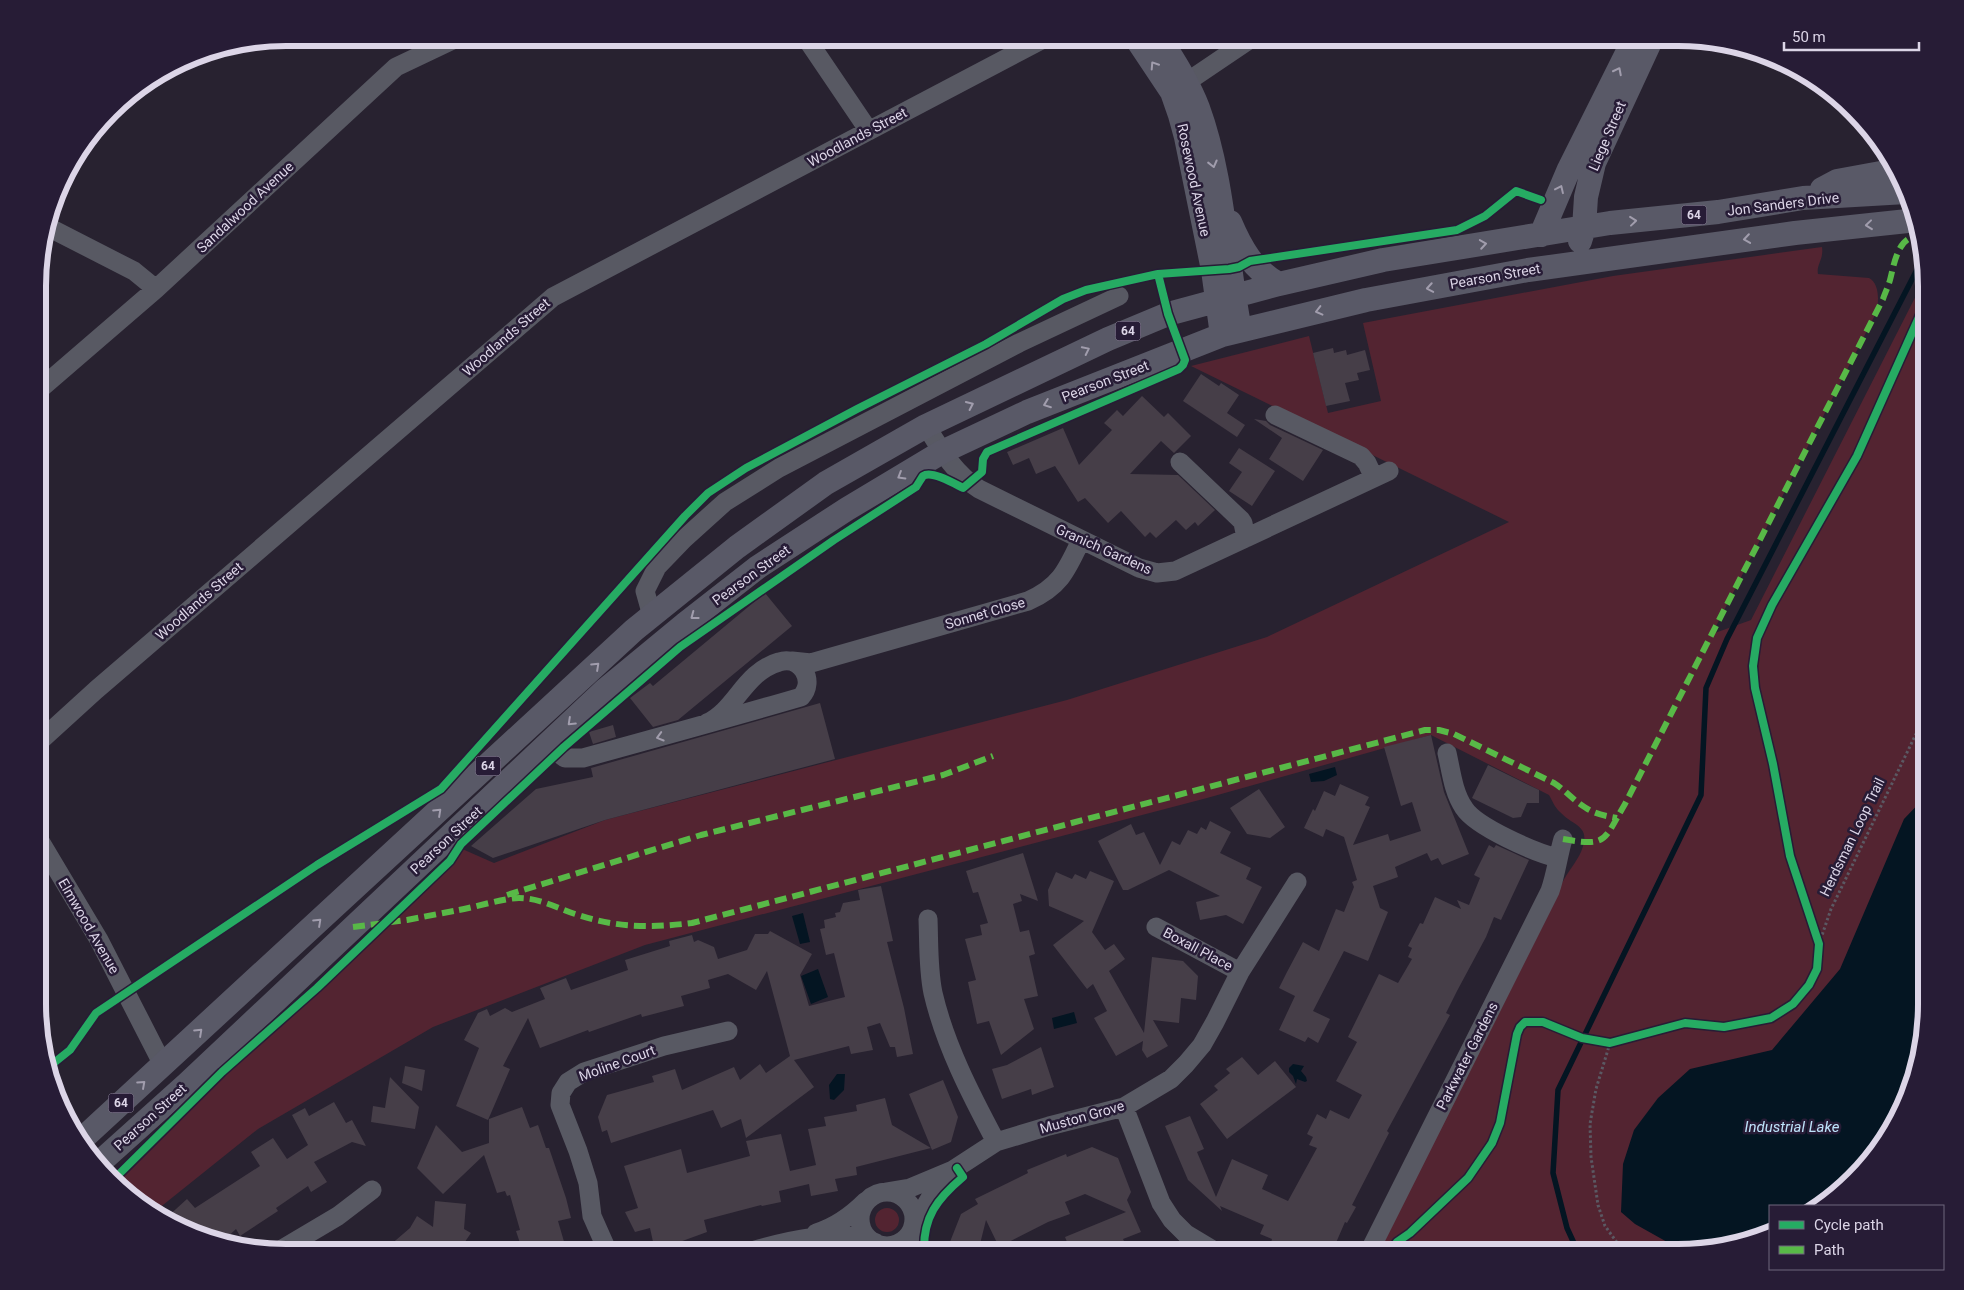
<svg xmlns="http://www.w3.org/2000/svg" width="1964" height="1290" font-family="Roboto,sans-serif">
  <rect width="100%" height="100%" fill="#282230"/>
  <path fill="#532431" d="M1822,247C1824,259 1816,265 1818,274L1869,278C1880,284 1879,302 1876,313L1712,634L1751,620L1926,276V1020L1913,1084L1884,1142L1842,1191L1820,1206H1770V1233L1743,1244L1694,1252H1379L1562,883C1567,873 1577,861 1581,852C1592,825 1574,827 1560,812C1555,808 1552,800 1549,795L1431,735L1207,798L645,945L433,1027L258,1129L153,1213L112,1181L222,1072L317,987L383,925L460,848L494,863L605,820L1067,700L1267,637L1509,522L1191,366L1309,336L1328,413L1381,401L1363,323L1613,276Z
    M875 1220a12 12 0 1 1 24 0a12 12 0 1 1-24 0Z"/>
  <path fill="#041522" d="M1335,767L1337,775L1324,781L1311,782L1309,774Z
    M1926,796V1020L1913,1084L1884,1142L1842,1191L1820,1206H1770V1233L1743,1244L1685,1252L1635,1224L1621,1212L1623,1164L1634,1130L1658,1098L1690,1069L1772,1050L1840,969L1904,819Z
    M803,913L810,942L800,944L792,916Z
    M818,969L828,997L811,1004L801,976Z
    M1074,1012L1077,1023L1054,1029L1052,1018Z
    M1293,1064L1304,1066L1301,1071L1306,1077L1307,1081L1305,1082L1297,1079L1296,1084L1293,1076L1289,1072V1068Z
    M837,1074H845L844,1090L834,1100L830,1099L829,1085Z"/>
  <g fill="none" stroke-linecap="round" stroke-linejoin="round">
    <path stroke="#041522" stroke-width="5.5" d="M1578,1252L1567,1228L1553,1173L1558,1090L1701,795L1706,688L1727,639L1924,256"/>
  </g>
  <path fill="#463e48" d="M1333,348L1334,353L1346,350L1347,355L1365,350L1370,370L1357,373L1359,380L1345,383L1350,401L1326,406L1313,353Z
    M1201,374L1219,386L1221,383L1239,395L1227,413L1245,425L1237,437L1183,401Z
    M1142,396L1164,417L1168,413L1191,436L1174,453L1161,441L1130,474L1178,475L1215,510L1198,526L1195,522L1186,530L1176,520L1156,538L1150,532L1145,537L1121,511L1108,523L1085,498L1078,502L1055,466L1036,474L1029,458L1013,465L1007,452L1063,428L1079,465L1112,430L1104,423L1117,410L1123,416Z
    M1254,419L1266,421L1270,425L1323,450L1303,481L1269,459L1282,438Z
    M1239,448L1275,471L1252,506L1229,491L1242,472L1229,463Z
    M765,593L792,626L678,720L653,727L630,698L650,683L653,686Z
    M820,703L835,759L605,820L493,858L471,846L536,789L593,777L591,768Z
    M613,725L616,737L593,744L589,732Z
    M1431,735L1444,792L1469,854L1442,865L1438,858L1431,861L1427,853L1395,867L1398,877L1373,886L1380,908L1388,912L1368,961L1344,951L1313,1011L1330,1019L1318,1043L1308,1037L1305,1042L1279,1030L1295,996L1279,988L1287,972L1303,942L1319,951L1336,909L1344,912L1354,887L1352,882L1357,880L1344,837L1326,829L1323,837L1304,828L1313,809L1315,811L1324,791L1335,796L1340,784L1369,797L1365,805L1370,807L1353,845L1388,834L1390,841L1421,831L1412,802L1401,806L1384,747Z
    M1488,765L1539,790V803H1527L1521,817L1513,818L1472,798Z
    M1259,789L1285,827L1270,838L1247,834L1230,808Z
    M1210,821L1231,832L1220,853L1251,868L1246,879L1262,887L1243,924L1226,915L1200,920L1196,902L1220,896L1169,870L1128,890H1123L1098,841L1131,824L1136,835L1144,832L1160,865L1172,841L1180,845L1188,830L1197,834L1201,827L1206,830Z
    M1489,845L1494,848L1496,845L1529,860L1501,920L1494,917L1486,937L1457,991L1446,1013L1450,1015L1387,1131L1389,1133L1352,1205L1356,1207L1347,1223L1345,1222L1332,1252H1285L1270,1246L1272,1239L1260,1234L1264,1225L1220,1206L1222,1211L1188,1180L1165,1126L1190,1116L1204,1149L1197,1152L1216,1197L1232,1159L1268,1175L1262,1189L1288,1201L1317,1148L1309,1145L1313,1137L1307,1134L1317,1114L1326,1119L1330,1110L1349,1119L1362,1095L1336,1081L1357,1042L1348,1037L1379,974L1398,983L1412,959L1408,957L1412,948L1408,946L1420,923L1423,924L1435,897L1461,909L1457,900L1469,905L1480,878L1474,875Z
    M1023,853L1038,901L1020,894L1022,901L1013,904L1020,932L1029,930L1035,954L1029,956L1038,996L1024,999L1034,1029L1001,1055L989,1021L977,1024L968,982L976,980L965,939L982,935L980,925L988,923L978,892L973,893L966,871Z
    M1090,871L1114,881L1092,932L1105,950L1114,944L1125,959L1109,971L1144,1033L1152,957L1183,961L1198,976L1196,1000L1181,998L1179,1023L1153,1020L1168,1046L1147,1058L1142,1050L1143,1041L1116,1056L1094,1018L1107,1011L1093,984L1087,989L1053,945L1084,921L1049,906L1048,890L1056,872L1072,879L1075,874L1086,879Z
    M881,886L893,941L887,942L904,1008L913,1054L897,1057L895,1047H890L880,1023L867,1027L873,1050L851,1054L849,1046L794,1060L814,1087L746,1138L741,1119L721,1128L713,1110L611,1143L607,1130L602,1132L598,1117L607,1095L654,1082L652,1076L675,1069L682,1090L734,1067L740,1080L760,1064L766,1073L790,1056L767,971L756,990L728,974L708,980L710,988L681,996L684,1006L642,1017L641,1014L589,1032L588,1030L540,1048L528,1018L503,1066L510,1069L488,1120L456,1106L479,1048L464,1040L478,1013L487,1009L490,1016L505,1008L512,1012L545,999L540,988L566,978L571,990L628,970L625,960L670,946L669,941L692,935L694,942L698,940L714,947L718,959L747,950L755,934H768L770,931L812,954L800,975L809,1006L845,997L834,953L826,955L820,929L825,928L824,920L836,917L835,913L840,912L843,903L860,900L858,890Z
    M1041,1047L1054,1087L1032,1095L1031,1089L1002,1099L992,1069L1007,1065Z
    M1242,1057L1258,1075L1275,1061L1296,1087L1227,1139L1200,1104L1218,1090L1214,1086L1230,1073L1226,1069Z
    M405,1066L425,1070L422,1091L402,1083Z
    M390,1077L419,1107L415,1129L371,1122L373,1106L385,1108Z
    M943,1080L958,1117L951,1142L932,1150L909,1094Z
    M885,1098L892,1125L931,1148L856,1167L857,1175L835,1179L838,1191L811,1196L809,1184L779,1191L781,1202L762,1206L761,1205L704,1220L707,1232L655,1251L650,1228L635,1232L625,1212L638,1208L624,1166L681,1149L687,1173L750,1156L746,1141L781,1134L790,1171L816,1165L808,1129L826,1126L824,1117L857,1111L856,1105Z
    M334,1102L346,1123L352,1120L366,1146L352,1142L314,1162L327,1182L311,1192L308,1186L276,1208L278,1211L240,1236L236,1229L222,1242L206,1239L165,1219L187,1199L195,1208L260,1166L251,1152L273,1138L287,1159L308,1145L292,1115L305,1108L309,1116Z
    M522,1107L530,1128L538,1125L546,1148H549L566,1198L571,1218L558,1221L567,1252H523L516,1231L520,1230L510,1195L507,1196L505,1191L497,1193L484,1155L443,1194L417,1168L436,1125L462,1152L489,1143V1119Z
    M1092,1147L1118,1158L1131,1192L1127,1200L1141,1232L1123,1239L1129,1252H1071L1065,1237L1126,1212L1085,1194L1065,1202L1070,1214L1048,1222L999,1247L986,1220L978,1252H946L961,1214L978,1204L975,1199L1028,1173L1027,1170L1066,1154L1067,1157Z
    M435,1201L466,1204L464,1229L471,1233L458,1252H382L410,1228L417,1216L433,1227Z"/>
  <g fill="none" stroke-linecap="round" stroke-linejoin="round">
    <path stroke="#5b5963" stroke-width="3" stroke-dasharray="2.5 2.5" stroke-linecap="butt" d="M1819,944L1831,909L1917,732L1926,720
      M1610,1043L1596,1089L1590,1124L1591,1157L1598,1205L1605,1226L1624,1252"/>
    <path stroke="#585963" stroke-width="19" d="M806,38L869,131
      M1175,90L1252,38
      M48,227L134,271L156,289
      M40,389L156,289L396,67L457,38
      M1275,415L1361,456L1367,463L1374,478
      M926,426C941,450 955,474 979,489L1139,568L1157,573L1175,571L1389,471
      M1180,462L1241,520L1243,523L1246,538
      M652,616L645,591L657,567L684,539L725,502L779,468L1019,343L1119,296
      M792,661L811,663L1028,601C1060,587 1067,570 1081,540
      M40,741L96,690L553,297L1045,38
      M547,745L565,758H583C656,738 729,718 801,697C816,681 801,655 779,662C744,672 736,710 707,723
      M1447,753C1451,770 1453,792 1464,808C1476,827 1536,853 1558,858
      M40,841L99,940L163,1065
      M928,919C929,944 928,969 933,993C945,1045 971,1095 996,1142
      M1156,927L1240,972
      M1124,1107L1161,1203L1172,1220L1186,1234L1216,1252
      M886,1192L910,1188L953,1170L996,1142L1049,1126L1124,1107L1171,1079L1186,1064L1202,1045L1215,1022L1240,972L1297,882
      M860 1219a27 27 0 1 1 54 0a27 27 0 1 1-54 0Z
      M816,1233C836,1227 852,1215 866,1201
      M279,1251L338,1216L372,1190
      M608,1252L592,1216L588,1183L578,1151L560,1105L561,1093L568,1082L584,1072L664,1046L728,1031
      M748,1252C782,1242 843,1226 876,1243
      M916,1252L914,1225L936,1188L949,1174
      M1369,1252L1550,891C1556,874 1558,856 1563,839"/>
    <path stroke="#595967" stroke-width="24" d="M1136,38L1172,92L1180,115L1186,137L1213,270L1222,335
      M1159,38C1174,60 1188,82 1198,108C1223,176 1226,258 1240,330
      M1822,189L1837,181L1897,170
      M1230,222C1241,248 1253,270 1279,284
      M1541,235L1569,169L1628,51
      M1580,241L1584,228L1586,197L1594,163L1652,38
      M80,1141L634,630L737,547L826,483L926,426L1108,339L1168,314L1279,284L1383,260L1610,223L1718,212L1803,198L1906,192
      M98,1164L186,1085L605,690L685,624L758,567L847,509L942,452L1027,412L1222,335L1366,300L1528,270L1795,233L1917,220"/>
    <path stroke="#58b947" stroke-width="6" stroke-dasharray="12 6" stroke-linecap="butt" d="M1563,839C1608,847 1603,841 1625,804L1883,299C1885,293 1888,287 1890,280C1894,265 1898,233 1921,237
      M507,895L701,835L943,775L993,756
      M459,910C475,907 505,898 519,898C539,898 557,908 575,914C617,928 649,928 692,923L1425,730H1439L1454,734L1554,783C1565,790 1574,801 1586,808C1595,814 1606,816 1617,818
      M353,927L407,920L464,909"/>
    <g stroke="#271c36" stroke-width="11">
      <path id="cycleway" d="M50,1066L70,1050L96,1013L317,865L441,789L685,516L708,493L746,468L857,409L986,344L1063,299L1086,290L1158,274L1229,269L1239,267L1250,261L1457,230L1485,216L1516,191L1541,200
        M112,1181L222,1072L317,988L450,861L461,844L564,747L680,647L834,540L916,487C918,484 921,479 923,476C932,470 955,484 963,488L982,472L983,459L987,452L1179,369L1183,365L1185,360L1168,314L1158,274
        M797,1252C823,1246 840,1244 866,1252
        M924,1252C923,1217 937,1199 963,1177L957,1168
        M1390,1252L1397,1242L1410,1233L1468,1178L1492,1143L1500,1123L1517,1034L1520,1027L1525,1022H1543L1582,1038L1610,1043L1685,1023L1724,1027L1771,1018L1793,1004L1809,985L1817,969L1819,944L1790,856L1773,764L1755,688L1753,666L1757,638L1772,605L1857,456L1920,315L1926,306"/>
    </g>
    <use href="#cycleway" stroke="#26ab63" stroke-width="8"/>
  </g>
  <defs><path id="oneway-chevron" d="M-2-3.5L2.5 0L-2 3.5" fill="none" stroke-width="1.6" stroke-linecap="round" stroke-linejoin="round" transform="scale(1.25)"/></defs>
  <g stroke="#a19dad">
    <use href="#oneway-chevron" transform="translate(1154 65) rotate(-123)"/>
    <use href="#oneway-chevron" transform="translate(1618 71) rotate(-63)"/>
    <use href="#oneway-chevron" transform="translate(1213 164) rotate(76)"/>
    <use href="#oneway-chevron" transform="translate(1560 189) rotate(-65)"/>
    <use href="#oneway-chevron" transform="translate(1633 221) rotate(-6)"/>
    <use href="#oneway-chevron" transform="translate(1869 225) rotate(174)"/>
    <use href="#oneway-chevron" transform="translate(1747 239) rotate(172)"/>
    <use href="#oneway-chevron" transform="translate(1483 244) rotate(-9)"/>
    <use href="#oneway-chevron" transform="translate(1430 288) rotate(170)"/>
    <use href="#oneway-chevron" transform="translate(1319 311) rotate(166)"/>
    <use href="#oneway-chevron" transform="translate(1086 350) rotate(-26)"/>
    <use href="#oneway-chevron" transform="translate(1047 404) rotate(159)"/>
    <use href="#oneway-chevron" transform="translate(970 405) rotate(-25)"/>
    <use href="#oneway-chevron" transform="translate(901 476) rotate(149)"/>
    <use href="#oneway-chevron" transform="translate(694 616) rotate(143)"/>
    <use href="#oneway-chevron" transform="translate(596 666) rotate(-43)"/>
    <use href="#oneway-chevron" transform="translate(571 722) rotate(137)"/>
    <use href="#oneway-chevron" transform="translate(438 812) rotate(-43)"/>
    <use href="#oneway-chevron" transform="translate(318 922) rotate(-43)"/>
    <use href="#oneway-chevron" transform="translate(199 1032) rotate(-43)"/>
    <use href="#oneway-chevron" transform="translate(142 1084) rotate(-42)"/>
  </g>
  <use stroke="#a19dac" href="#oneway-chevron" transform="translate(660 737) rotate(164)"/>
  <g text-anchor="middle" stroke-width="5" stroke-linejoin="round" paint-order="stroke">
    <g fill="#271c36" stroke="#a69eb2" stroke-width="1">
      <rect x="1681.5" y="205.5" width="25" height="19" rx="4"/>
      <rect x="1115.5" y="321.5" width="25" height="19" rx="4"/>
      <rect x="475.5" y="756.5" width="25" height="19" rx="4"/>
      <rect x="108.5" y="1093.5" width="25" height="19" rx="4"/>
    </g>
    <g font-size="12" font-weight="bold" fill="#dcd5e7">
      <text x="1694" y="219">64</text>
      <text x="1128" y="335">64</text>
      <text x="488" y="770">64</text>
      <text x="121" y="1107">64</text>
    </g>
    <g font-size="14" fill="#dcd5e7" stroke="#271c36">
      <text transform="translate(1607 136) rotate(-67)" y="5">Liege Street</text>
      <text transform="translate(857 137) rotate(-28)" y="5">Woodlands Street</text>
      <text transform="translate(1194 180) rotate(78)" y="5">Rosewood Avenue</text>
      <text transform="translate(1783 204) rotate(-7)" y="5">Jon Sanders Drive</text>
      <text transform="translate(245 207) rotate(-43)" y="5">Sandalwood Avenue</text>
      <text transform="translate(1495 276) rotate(-10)" y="5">Pearson Street</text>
      <text transform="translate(506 337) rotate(-41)" y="5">Woodlands Street</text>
      <text transform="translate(1105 381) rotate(-21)" y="5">Pearson Street</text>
      <text transform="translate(1104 549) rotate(24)" y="5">Granich Gardens</text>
      <text transform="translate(751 575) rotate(-36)" y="5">Pearson Street</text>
      <text transform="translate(199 601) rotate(-41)" y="5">Woodlands Street</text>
      <text transform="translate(985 613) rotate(-16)" y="5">Sonnet Close</text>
      <text transform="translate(1852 837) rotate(-64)" y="5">Herdsman Loop Trail</text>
      <text transform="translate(446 840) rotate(-43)" y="5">Pearson Street</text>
      <text transform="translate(89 926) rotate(60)" y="5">Elmwood Avenue</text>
      <text transform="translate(1198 949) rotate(28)" y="5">Boxall Place</text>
      <text transform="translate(1467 1056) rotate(-63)" y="5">Parkwater Gardens</text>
      <text transform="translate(617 1063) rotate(-20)" y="5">Moline Court</text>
      <text transform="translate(150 1117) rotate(-42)" y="5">Pearson Street</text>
      <text transform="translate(1082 1117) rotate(-16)" y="5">Muston Grove</text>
    </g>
    <g font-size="15" font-style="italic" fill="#bde2f9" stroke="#271c36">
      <text x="1792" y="1132">Industrial Lake</text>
    </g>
  </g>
  <path d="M0 0H1964V1290H0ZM286 46H1678A240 240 0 0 1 1918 286V1004A240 240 0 0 1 1678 1244H286A240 240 0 0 1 46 1004V286A240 240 0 0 1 286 46Z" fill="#271c36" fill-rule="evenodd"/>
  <path fill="none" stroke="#dcd5e7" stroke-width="6" d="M286 46H1678A240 240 0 0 1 1918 286V1004A240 240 0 0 1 1678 1244H286A240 240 0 0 1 46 1004V286A240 240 0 0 1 286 46Z"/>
  <rect x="1769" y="1205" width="175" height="65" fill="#271c36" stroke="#6f667d"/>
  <rect x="1779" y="1221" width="25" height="8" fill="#26ab63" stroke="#6f667d"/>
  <text x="1814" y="1230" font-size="15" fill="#dcd5e7">Cycle path</text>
  <rect x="1779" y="1246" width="25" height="8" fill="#58b947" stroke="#6f667d"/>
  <text x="1814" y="1255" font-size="15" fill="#dcd5e7">Path</text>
  <path d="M1784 42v8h135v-8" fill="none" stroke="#dcd5e7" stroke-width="2.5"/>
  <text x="1792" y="42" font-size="15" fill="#dcd5e7" stroke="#271c36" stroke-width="4" paint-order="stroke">50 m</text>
</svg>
